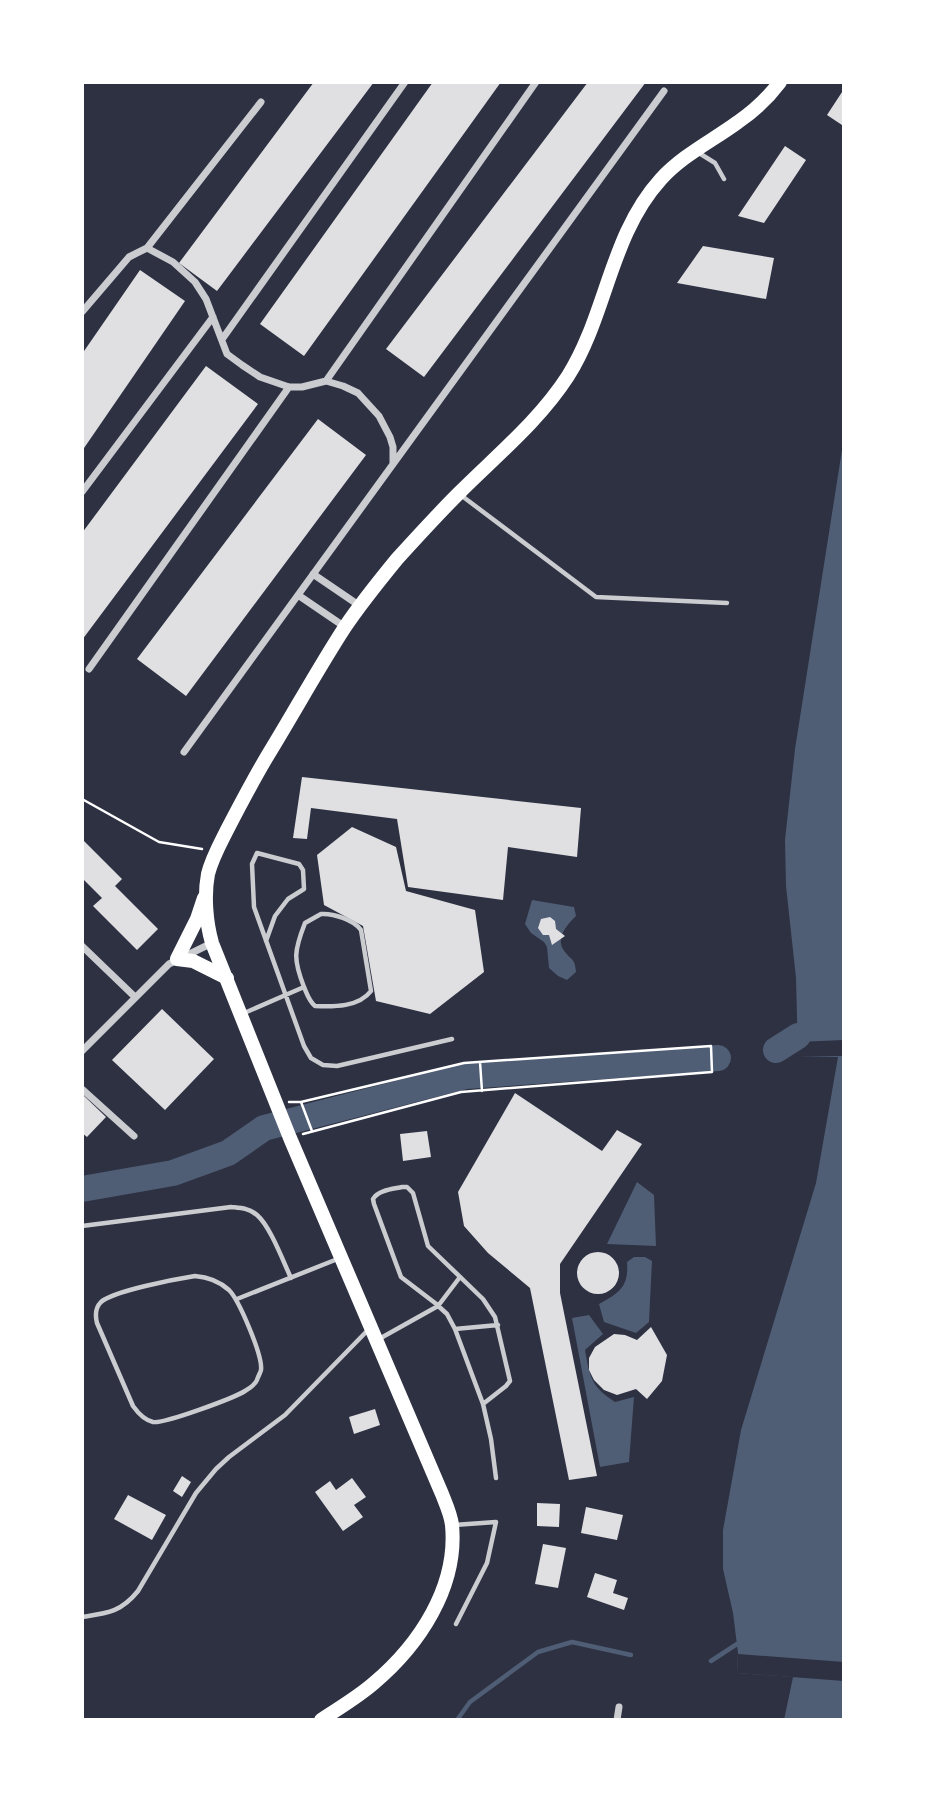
<svg xmlns="http://www.w3.org/2000/svg" width="926" height="1802" font-family="'Alegreya Sans',sans-serif">
  <rect width="100%" height="100%" fill="#2d3142"/>
  <path fill="#4f5d75" d="M844,437V1720H784L793,1677L737,1673L738,1653L733,1613L723,1569V1530L741,1430L816,1183L838,1057L798,1056L796,978L786,886L785,840L795,749Z
    M532,900L574,907L576,916C567,925 554,939 565,952C572,961 575,958 576,972L567,980L558,976L549,968L547,947L544,942L531,933L525,924Z
    M637,1182L654,1195L656,1246L607,1244Z
    M634,1257H645L652,1261L649,1322L636,1333L604,1322L599,1304C619,1293 629,1287 627,1262Z
    M589,1315L603,1334L585,1350C590,1378 591,1386 615,1402L634,1397L629,1462L600,1467L572,1318Z"/>
  <path fill="#2d3142" d="M844,1040V1056H798L797,1042Z
    M738,1654L844,1662V1681L737,1673Z"/>
  <g fill="none" stroke-linecap="round" stroke-linejoin="round">
    <path stroke="#4f5d75" stroke-width="4.5" d="M711,1661L737,1644
      M457,1720L470,1702L538,1652L572,1642L631,1655"/>
    <path stroke="#4f5d75" stroke-width="26" d="M776,1050L798,1036
      M82,1189L173,1173L228,1153L264,1128L466,1076L718,1058"/>
  </g>
  <path fill="#e0e0e3" d="M314,82H374L217,291L179,263Z
    M433,82H501L304,356L260,324Z
    M588,82H646L424,377L386,349Z
    M844,89V122L842,125L827,115Z
    M785,146L806,160L764,223L738,216Z
    M703,246L774,258L766,299L677,283Z
    M140,270L185,301L82,451V354Z
    M206,366L258,404L82,640V533Z
    M318,419L366,455L186,696L137,659Z
    M302,777L581,808L577,857L508,847L503,900L408,887L397,819L311,808L307,839L293,838Z
    M352,827L396,847L406,891L475,910L484,972L430,1014L376,1001L363,926L324,905L317,855Z
    M82,839L122,879L115,886L158,929L137,950L93,906L102,898L82,878Z
    M550,917L555,921L556,929L565,936L552,945L549,935H543L538,928L541,919Z
    M162,1009L214,1059L165,1110L112,1060Z
    M515,1093L602,1151L617,1130L642,1144L560,1264V1293L597,1476L569,1480L530,1288L488,1253L464,1226L458,1192Z
    M82,1094L106,1117L87,1137L82,1133Z
    M427,1131L431,1157L403,1161L400,1134Z
    M577 1273a21 21 0 1 1 42 0a21 21 0 1 1-42 0Z
    M651,1327L667,1355L662,1381L647,1399L636,1389L617,1395L604,1390L594,1380L589,1370V1358L595,1347L614,1334L625,1335L637,1340Z
    M375,1409L380,1425L354,1434L349,1417Z
    M182,1476L191,1482L182,1497L173,1491Z
    M352,1478L366,1497L354,1505L363,1517L343,1531L315,1492L330,1481L336,1490Z
    M128,1495L166,1515L152,1540L114,1519Z
    M537,1503L560,1504L559,1527L537,1526Z
    M586,1507L623,1515L617,1540L581,1533Z
    M543,1544L566,1548L558,1588L535,1584Z
    M595,1573L617,1580L613,1593L628,1598L624,1610L587,1597Z"/>
  <g fill="none" stroke-linecap="round" stroke-linejoin="round">
    <path stroke="#fff" stroke-width="2.5" d="M82,799L159,842L202,849
      M480,1062L482,1091
      M289,1102H301L464,1063L711,1046L712,1072L461,1092L303,1134
      M301,1102L312,1131"/>
    <path stroke="#caccd0" stroke-width="4.5" d="M699,153L715,163L724,179
      M462,496L596,597L727,603
      M321,914C333,913 354,920 361,930L371,991C359,1007 334,1007 315,1006C309,1001 307,994 304,987C293,959 294,951 305,923Z
      M266,941L275,916L288,899L304,889L303,870L299,864L257,853L252,864L254,907L304,1046L311,1058L323,1065L337,1066L452,1039
      M242,1014L304,987
      M402,1187H407L413,1193L428,1246L483,1299L495,1317L510,1381L506,1386L483,1404L455,1329L447,1314L435,1303L401,1277L374,1204L373,1199C378,1190 393,1189 402,1187Z
      M82,1226L231,1207C240,1208 249,1208 257,1215C270,1226 283,1261 291,1278
      M195,1276C208,1277 219,1281 229,1290C239,1300 263,1356 261,1370C261,1371 257,1379 257,1380C255,1385 250,1388 245,1391C234,1398 164,1424 153,1422C144,1420 138,1413 133,1406L97,1323C95,1315 95,1308 101,1302C113,1291 176,1279 195,1276Z
      M237,1299L340,1258
      M455,1329L498,1325
      M379,1339L438,1306L460,1277
      M483,1404L491,1439L496,1478
      M454,1525L496,1522L487,1563L456,1624
      M82,1617C108,1613 121,1612 138,1591L196,1493L216,1469L229,1457L285,1415L368,1330"/>
    <path stroke="#caccd0" stroke-width="7" d="M147,248L173,262L195,282L206,299L227,354L242,365L260,377L289,387H302L326,381L343,386L358,393L379,416L390,437L393,447V464
      M82,312L129,257L147,248L261,102
      M223,338L405,82
      M326,381L536,82
      M82,492L213,317
      M313,574L360,606
      M298,595L345,627
      M89,669L289,387
      M184,752L664,91
      M82,946L135,997
      M82,1051L169,964L212,943
      M82,1089L134,1136
      M617,1720L619,1707"/>
    <path stroke="#fff" stroke-width="14" d="M204,898L197,919L177,959L193,961L227,978
      M321,1720C339,1708 358,1697 374,1683C419,1645 458,1587 452,1525C451,1515 446,1504 442,1494L290,1138L212,943C206,922 204,895 208,874C212,858 220,844 227,830C241,803 255,776 271,750C296,709 319,667 345,627C361,603 379,581 397,559C417,537 438,514 459,493C497,455 539,421 568,376C607,314 610,235 661,179C683,155 712,141 738,122C754,111 768,98 780,82"/>
  </g>
  <rect width="926" height="1802" fill="none" stroke="#ffffff" stroke-width="168"/>
</svg>
